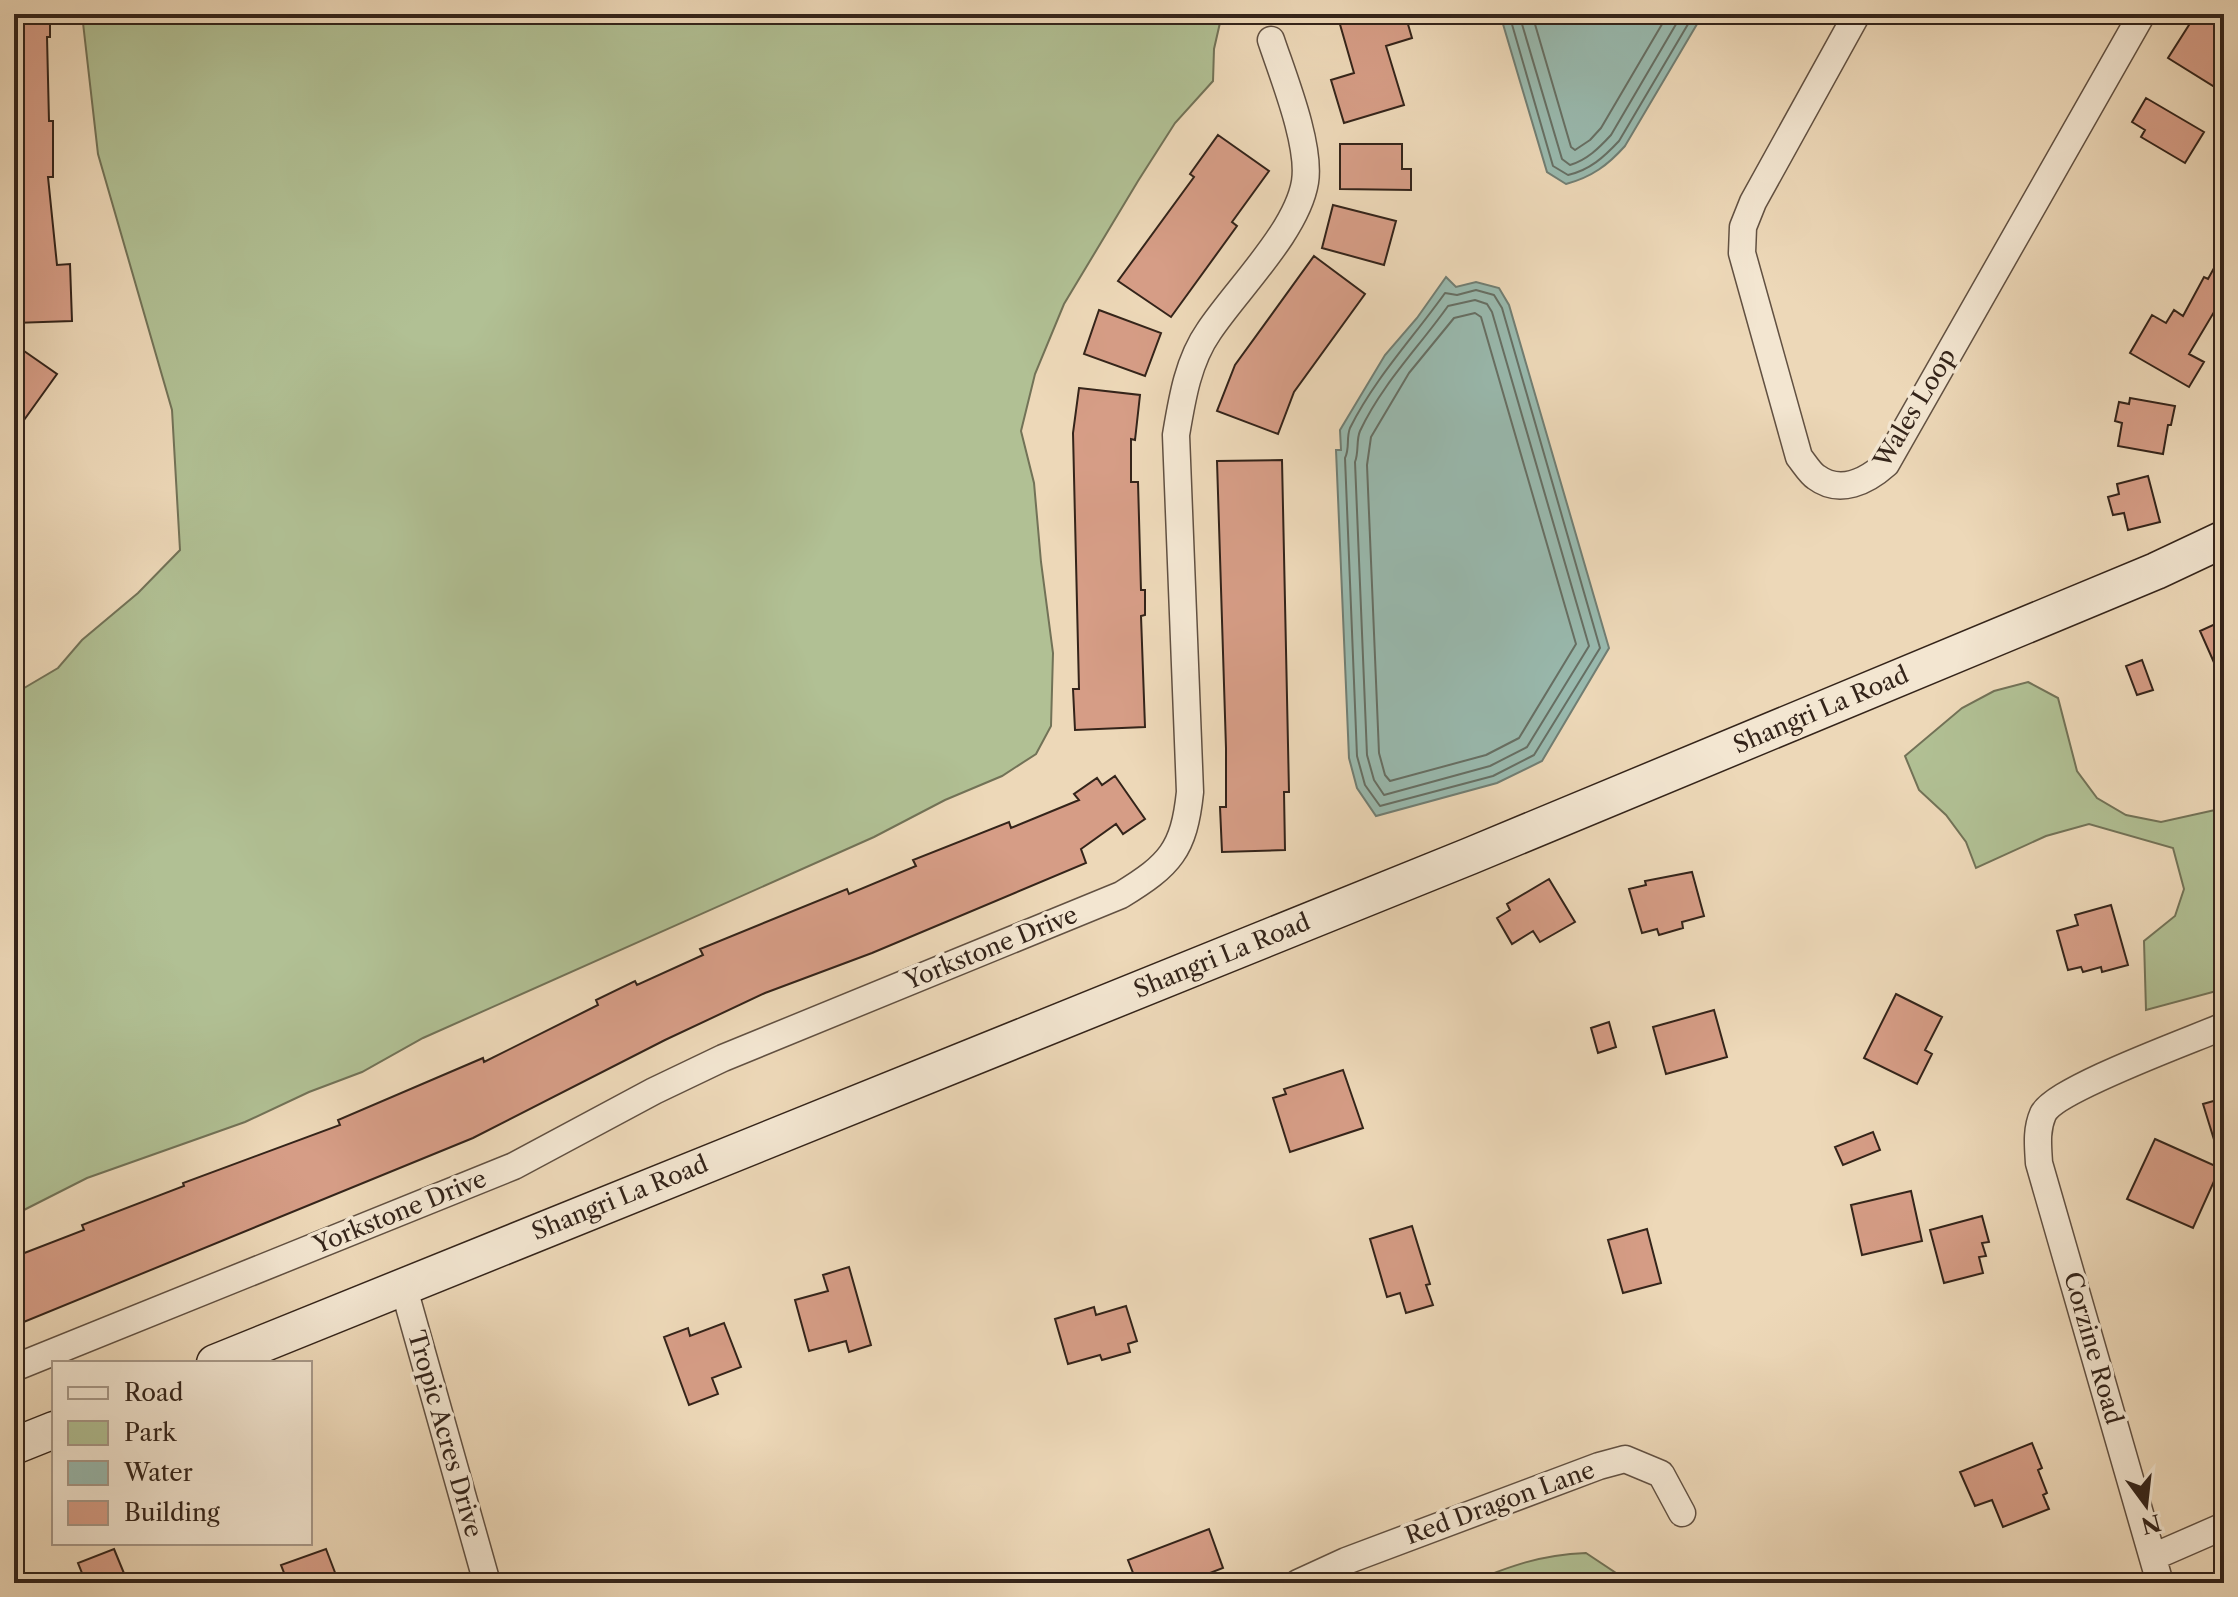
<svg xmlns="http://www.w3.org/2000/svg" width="2238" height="1597" font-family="'Libre Caslon Text',serif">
  <rect width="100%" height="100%" fill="#edd8b8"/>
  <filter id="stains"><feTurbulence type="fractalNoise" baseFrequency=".0025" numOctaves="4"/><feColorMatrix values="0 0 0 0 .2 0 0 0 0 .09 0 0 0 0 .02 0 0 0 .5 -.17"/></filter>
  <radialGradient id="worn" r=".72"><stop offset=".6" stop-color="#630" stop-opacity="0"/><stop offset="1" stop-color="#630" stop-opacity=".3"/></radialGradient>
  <path fill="#b1c094" stroke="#727257" stroke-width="2" d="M82,14H1222L1214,49L1213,81L1175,123L1138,181L1064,304L1035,374L1021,431L1034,483L1041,562L1053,653L1051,726L1036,754L1002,776L945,800L874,837L423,1038L362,1072L309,1092L245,1122L87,1178L14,1215V694L58,668L82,640L138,593L180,550L172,410L98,154Z
    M2028,682L2058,698L2077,771L2097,798L2126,815L2161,822L2224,808V989L2146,1010L2144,941L2175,916L2184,889L2173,848L2089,824L2046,836L1976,868L1966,842L1946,815L1919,790L1905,756L1962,708L1994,691Z
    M1586,1553L1616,1573L1624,1583H1468C1511,1566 1539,1555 1586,1553Z"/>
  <path fill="#99baaf" stroke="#717e73" stroke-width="2" d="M1500,14H1703L1625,146C1608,165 1592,177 1566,184L1547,172Z
    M1446,277L1456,287L1476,282L1499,288L1509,305L1609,648L1542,761L1497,783L1376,816L1357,788L1349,758L1336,450H1341L1340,430L1385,355L1417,318Z"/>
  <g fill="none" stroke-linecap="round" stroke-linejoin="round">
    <path stroke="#666f64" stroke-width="2" d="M1509,14L1553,166L1568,175C1590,170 1604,157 1619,141L1694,14
      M1519,14L1562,159L1570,165C1587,160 1599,148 1611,135L1682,14
      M1532,14L1571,147L1575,150L1590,140L1601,128L1668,14
      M1476,290L1494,295L1502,308L1600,648L1534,755L1493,776L1380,806L1365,785L1357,756L1345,458C1350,448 1346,438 1350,428C1375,378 1413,338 1445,293L1457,295Z
      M1475,300L1487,304L1492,312L1589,646L1527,747L1490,766L1384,795L1374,780L1367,755L1355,462C1359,452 1356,440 1360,431C1382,384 1419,347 1448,306Z
      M1475,313L1481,317L1576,644L1519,738L1486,755L1390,781L1385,775L1379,753L1367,465L1371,437L1409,373L1454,318Z"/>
  </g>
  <path fill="#d69d86" stroke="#34241a" stroke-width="2" d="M14,14H50V37H47L49,121H53V177H48L57,265L70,264L72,321L14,323Z
    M1337,14H1405L1412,38L1386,46L1404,105L1344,123L1331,80L1354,73Z
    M2196,14H2224V79L2218,89L2168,58Z
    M2146,98L2204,132L2185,163L2141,137L2145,130L2132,122Z
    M1218,135L1269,171L1232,222L1237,226L1171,317L1118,281L1194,177L1190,174Z
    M1340,144H1402V169H1411V190L1340,189Z
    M1333,205L1396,221L1384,265L1322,248Z
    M2224,250V318L2214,312L2189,354L2204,362L2189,387L2130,353L2152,315L2166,323L2174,310L2183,316L2204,277L2208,279Z
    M1314,256L1365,294L1294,392L1278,434L1217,411L1235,365Z
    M1099,310L1161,333L1145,376L1084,354Z
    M14,344L57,374L14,434Z
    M1079,388L1140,395L1135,440L1131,439V482H1138L1141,590H1145V615L1141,616L1145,727L1075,730L1073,689H1079L1073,433Z
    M2130,398L2175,406L2171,425H2168L2163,454L2118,446L2122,423L2115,421L2119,402L2129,404Z
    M1282,460L1289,792H1284L1285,850L1222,852L1220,807H1226V748L1217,461Z
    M2148,476L2160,522L2128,530L2124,513L2113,515L2108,497L2119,494L2117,484Z
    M2224,620V685L2200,631Z
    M2142,660L2153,690L2137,695L2126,666Z
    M1115,776L1145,819L1123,834L1116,824L1081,849L1086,863L872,953L765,993L665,1040L473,1138L14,1326V1257L84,1230L82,1225L184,1186L183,1183L340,1125L338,1120L483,1058L484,1062L598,1005L596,1000L635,981L637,985L703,955L700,949L847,889L849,894L916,866L913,860L1009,822L1011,828L1079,800L1074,794L1097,778L1102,785Z
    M1692,872L1704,916L1682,922L1683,928L1659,935L1657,929L1642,933L1629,889L1646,885L1645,881Z
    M1549,879L1575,922L1540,942L1533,931L1512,944L1497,918L1510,910L1507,904Z
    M2111,905L2128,965L2102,972L2101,967L2083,972L2081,967L2068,970L2057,931L2078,925L2075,915Z
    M1896,994L1942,1017L1925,1050L1932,1054L1917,1084L1864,1058Z
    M1714,1010L1727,1057L1666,1074L1653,1027Z
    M1609,1022L1616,1047L1598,1053L1591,1028Z
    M1343,1070L1363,1128L1290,1152L1273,1098L1286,1094L1284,1089Z
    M2224,1098V1158L2220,1159L2203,1104Z
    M1873,1132L1880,1150L1843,1165L1835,1147Z
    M2155,1139L2220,1168L2193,1228L2127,1199Z
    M1911,1191L1922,1241L1862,1255L1851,1205Z
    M1982,1216L1989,1242L1982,1243L1986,1256L1979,1257L1983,1273L1944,1283L1930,1230Z
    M1412,1226L1430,1284L1426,1285L1433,1305L1406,1313L1400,1293L1387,1297L1370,1239Z
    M1647,1229L1661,1283L1623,1293L1608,1240Z
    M849,1267L871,1345L849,1352L846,1341L809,1351L795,1300L828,1291L823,1275Z
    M1126,1306L1137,1341L1128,1344L1130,1352L1102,1360L1100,1355L1068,1364L1055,1319L1094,1307L1096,1315Z
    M724,1323L741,1367L712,1378L718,1394L689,1405L664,1337L688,1328L690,1336Z
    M2032,1443L2042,1468L2038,1470L2047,1493L2043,1495L2049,1509L2003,1527L1992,1500L1975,1506L1960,1472Z
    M1209,1529L1223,1568L1184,1583H1137L1128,1560Z
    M114,1549L128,1583H86L78,1563Z
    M326,1549L339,1583H288L281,1565Z"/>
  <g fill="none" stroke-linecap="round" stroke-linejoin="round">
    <g stroke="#625142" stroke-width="29">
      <path id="street" d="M1857,14L1753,202L1743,227L1742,253L1799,457C1804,463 1810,473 1816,477C1840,495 1867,481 1886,464L2142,14
        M403,1285L487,1583
        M14,1368L514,1166L654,1091L723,1058L1121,895C1170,865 1184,850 1190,792L1176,435C1182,399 1188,361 1209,331C1237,289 1297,231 1305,182C1311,145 1283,76 1271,40
        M2153,1557L2224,1526
        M1298,1583L1346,1561L1599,1466L1625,1459L1661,1474L1682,1513
        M2160,1583L2039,1163C2038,1146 2036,1130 2043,1114C2055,1089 2192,1040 2224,1026"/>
    </g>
    <g stroke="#34241a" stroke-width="39">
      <path id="secondary" d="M215,1363L1470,856L2156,571L2224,539
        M14,1446L54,1430"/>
    </g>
    <use href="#street" stroke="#f3e6d1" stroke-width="26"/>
    <use href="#secondary" stroke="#f3e6d1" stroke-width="36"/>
  </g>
  <g text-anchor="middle" stroke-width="7" stroke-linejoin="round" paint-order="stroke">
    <g font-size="24" fill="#34241a" stroke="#f3e6d1">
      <text transform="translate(1915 408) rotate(-59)" y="8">Wales Loop</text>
      <text transform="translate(1821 710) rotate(-23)" y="8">Shangri La Road</text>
      <text transform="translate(991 948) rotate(-22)" y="8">Yorkstone Drive</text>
      <text transform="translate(1222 956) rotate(-22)" y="8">Shangri La Road</text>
      <text transform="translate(620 1198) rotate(-22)" y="8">Shangri La Road</text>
      <text transform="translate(400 1212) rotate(-22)" y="8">Yorkstone Drive</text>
      <text transform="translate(2093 1348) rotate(74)" y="8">Corzine Road</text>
      <text transform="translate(445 1434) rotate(74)" y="8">Tropic Acres Drive</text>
      <text transform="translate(1500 1503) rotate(-20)" y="8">Red Dragon Lane</text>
    </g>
  </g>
  <rect width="2238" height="1597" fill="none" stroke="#edd8b8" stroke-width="48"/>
  <rect x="16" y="16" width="2206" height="1565" fill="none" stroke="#34241a" stroke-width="4"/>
  <rect x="24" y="24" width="2190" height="1549" fill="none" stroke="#34241a" stroke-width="2"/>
  <rect x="52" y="1361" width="260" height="184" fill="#f3e6d1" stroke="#a79888" stroke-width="2"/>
  <rect x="68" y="1387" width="40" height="12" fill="#f3e6d1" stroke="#a79888" stroke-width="2"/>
  <text x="124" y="1401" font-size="24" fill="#34241a">Road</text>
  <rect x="68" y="1421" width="40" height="24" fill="#b1c094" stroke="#a79888" stroke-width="2"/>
  <text x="124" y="1441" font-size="24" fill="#34241a">Park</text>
  <rect x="68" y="1461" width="40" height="24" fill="#99baaf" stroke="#a79888" stroke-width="2"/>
  <text x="124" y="1481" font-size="24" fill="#34241a">Water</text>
  <rect x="68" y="1501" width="40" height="24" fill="#d69d86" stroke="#a79888" stroke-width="2"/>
  <text x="124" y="1521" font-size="24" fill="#34241a">Building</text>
  <g transform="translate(2146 1505) rotate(165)" stroke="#f3e6d1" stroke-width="6" paint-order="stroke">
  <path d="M0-6L14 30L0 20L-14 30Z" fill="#34241a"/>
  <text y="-12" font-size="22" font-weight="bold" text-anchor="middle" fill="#34241a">N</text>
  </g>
  <rect width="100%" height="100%" filter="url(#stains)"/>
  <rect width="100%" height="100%" fill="url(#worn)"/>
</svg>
